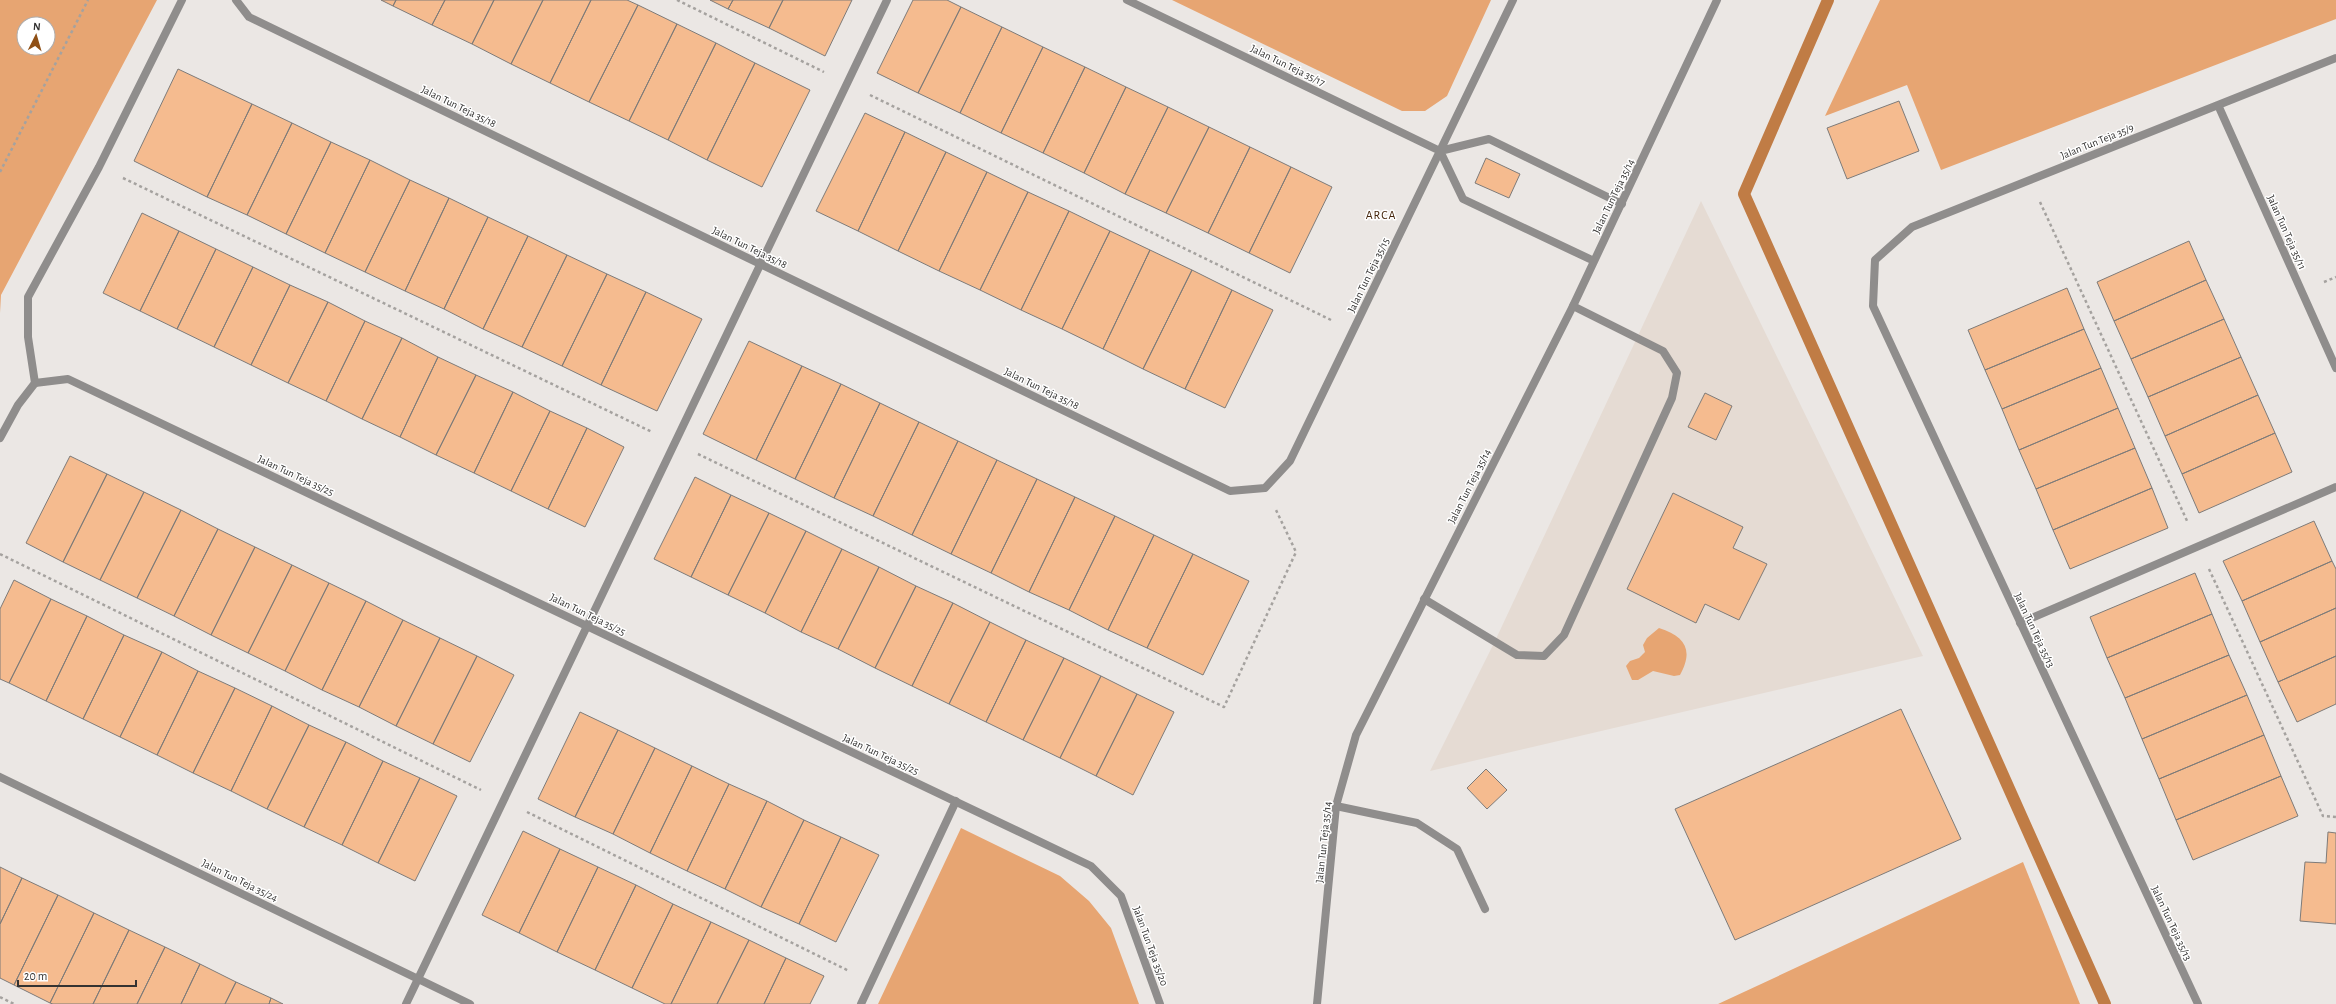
<svg xmlns="http://www.w3.org/2000/svg" width="2336" height="1004" font-family="'Alegreya Sans',sans-serif">
  <rect width="100%" height="100%" fill="#ebe7e4"/>
  <path fill="#e5dbd3" d="M1701,201L1923,656L1430,771L1495,641Z"/>
  <path fill="#e7a572" fill-rule="evenodd" d="M0,0H157L1,295L0,313ZM24,24H48V48H24Z
    M1172,0H1491L1447,96L1425,111H1402Z
    M1880,0H2336V19L1941,170L1907,85L1825,116Z
    M1659,628C1685,636 1694,650 1680,675L1674,676L1653,671L1638,680H1632L1626,666L1630,661L1639,658L1645,652L1643,645L1647,638Z
    M961,828L1060,876L1089,901L1111,928L1139,1004H878Z
    M2023,862L2080,1004H1718Z"/>
  <g fill="none" stroke-linecap="round" stroke-linejoin="round">
    <path stroke="#c07c45" stroke-width="12" d="M1828,0L1744,194L2105,1004"/>
  </g>
  <path fill="#f5bb8f" stroke="#7e7b79" d="M381,0H396L393,6Z
    M396,0H445L432,25L393,6Z
    M445,0H494L472,44L432,25Z
    M494,0H543L511,64L472,44Z
    M543,0H591L550,83L511,64Z
    M591,0H627L638,5L589,102L550,83Z
    M710,0H733L728,9Z
    M733,0H783L769,28L728,9Z
    M783,0H852L825,56L769,28Z
    M913,0H947L961,7L918,93L877,73Z
    M638,5L677,24L629,121L589,102Z
    M961,7L1002,27L960,113L918,93Z
    M677,24L716,43L668,140L629,121Z
    M1002,27L1043,47L1001,133L960,113Z
    M716,43L755,63L707,160L668,140Z
    M1043,47L1085,67L1043,153L1001,133Z
    M755,63L810,90L762,187L707,160Z
    M1085,67L1126,87L1084,173L1043,153Z
    M178,69L252,104L207,197L134,161Z
    M1126,87L1168,107L1125,194L1084,173Z
    M1899,101L1919,151L1847,179L1827,128Z
    M252,104L292,123L247,215L207,197Z
    M1168,107L1209,127L1166,213L1125,194Z
    M865,113L905,132L858,231L816,211Z
    M292,123L331,142L286,234L247,215Z
    M1209,127L1250,147L1208,233L1166,213Z
    M905,132L946,152L898,251L858,231Z
    M331,142L370,160L325,253L286,234Z
    M1250,147L1291,167L1249,253L1208,233Z
    M946,152L987,172L939,271L898,251Z
    M1486,158L1520,174L1509,198L1475,183Z
    M370,160L410,180L365,272L325,253Z
    M1291,167L1332,187L1290,273L1249,253Z
    M987,172L1028,192L980,290L939,271Z
    M410,180L449,198L405,291L365,272Z
    M1028,192L1069,211L1021,310L980,290Z
    M449,198L488,217L444,309L405,291Z
    M1069,211L1110,231L1062,329L1021,310Z
    M142,213L179,231L140,311L103,293Z
    M488,217L528,236L483,329L444,309Z
    M179,231L216,249L177,329L140,311Z
    M1110,231L1150,250L1103,349L1062,329Z
    M528,236L567,255L522,347L483,329Z
    M2189,241L2206,280L2114,321L2097,282Z
    M216,249L253,267L214,347L177,329Z
    M1150,250L1192,270L1143,369L1103,349Z
    M567,255L607,274L562,366L522,347Z
    M253,267L290,285L251,365L214,347Z
    M1192,270L1232,290L1185,389L1143,369Z
    M607,274L646,292L601,385L562,366Z
    M2206,280L2224,319L2131,359L2114,321Z
    M290,285L328,302L288,383L251,365Z
    M2067,288L2084,329L1985,370L1968,330Z
    M1232,290L1273,310L1225,408L1185,389Z
    M646,292L702,319L657,411L601,385Z
    M328,302L365,321L326,401L288,383Z
    M2224,319L2241,357L2148,397L2131,359Z
    M365,321L402,338L362,419L326,401Z
    M2084,329L2101,368L2002,409L1985,370Z
    M402,338L438,357L400,437L362,419Z
    M749,341L802,366L756,460L703,434Z
    M438,357L476,375L436,455L400,437Z
    M2241,357L2258,395L2165,436L2148,397Z
    M802,366L841,384L795,479L756,460Z
    M2101,368L2118,408L2019,450L2002,409Z
    M476,375L513,392L474,473L436,455Z
    M841,384L880,403L834,498L795,479Z
    M513,392L550,411L511,491L474,473Z
    M1705,393L1732,406L1716,440L1688,427Z
    M2258,395L2275,433L2182,474L2165,436Z
    M880,403L919,422L873,516L834,498Z
    M2118,408L2135,448L2036,489L2019,450Z
    M550,411L587,428L548,509L511,491Z
    M919,422L958,441L912,535L873,516Z
    M587,428L624,447L585,527L548,509Z
    M2275,433L2292,472L2199,513L2182,474Z
    M958,441L997,460L951,554L912,535Z
    M2135,448L2152,488L2053,530L2036,489Z
    M70,456L107,474L63,562L26,543Z
    M997,460L1037,479L991,573L951,554Z
    M107,474L144,492L100,580L63,562Z
    M695,477L731,495L691,577L654,559Z
    M1037,479L1075,497L1029,592L991,573Z
    M2152,488L2168,528L2070,569L2053,530Z
    M144,492L181,510L137,598L100,580Z
    M1673,493L1743,527L1733,548L1767,564L1739,620L1705,604L1696,623L1627,589Z
    M731,495L769,513L728,595L691,577Z
    M1075,497L1115,516L1069,610L1029,592Z
    M181,510L218,529L174,616L137,598Z
    M769,513L806,531L765,613L728,595Z
    M1115,516L1154,535L1108,630L1069,610Z
    M2314,521L2332,561L2242,601L2223,561Z
    M218,529L255,547L211,635L174,616Z
    M806,531L842,549L801,632L765,613Z
    M1154,535L1193,554L1147,648L1108,630Z
    M255,547L292,565L248,653L211,635Z
    M842,549L879,567L838,649L801,632Z
    M1193,554L1249,581L1203,675L1147,648Z
    M2332,561L2336,569V608L2260,642L2242,601Z
    M292,565L329,583L285,671L248,653Z
    M879,567L916,586L875,668L838,649Z
    M2195,573L2212,614L2107,658L2090,617Z
    M14,580L51,599L9,683L0,679V609Z
    M329,583L366,601L322,690L285,671Z
    M916,586L953,603L912,686L875,668Z
    M51,599L87,616L46,701L9,683Z
    M366,601L403,620L359,707L322,690Z
    M953,603L990,622L949,704L912,686Z
    M2336,608V656L2278,682L2260,642Z
    M2212,614L2229,655L2125,698L2107,658Z
    M87,616L124,635L83,719L46,701Z
    M403,620L440,638L396,726L359,707Z
    M990,622L1026,640L986,722L949,704Z
    M124,635L162,652L120,737L83,719Z
    M440,638L477,656L433,744L396,726Z
    M1026,640L1064,658L1023,740L986,722Z
    M162,652L198,671L157,755L120,737Z
    M2229,655L2247,695L2142,739L2125,698Z
    M477,656L514,675L470,762L433,744Z
    M2336,656V704L2297,722L2278,682Z
    M1064,658L1101,676L1060,758L1023,740Z
    M198,671L235,688L193,773L157,755Z
    M1101,676L1137,694L1096,776L1060,758Z
    M235,688L272,706L231,791L193,773Z
    M1137,694L1174,712L1133,795L1096,776Z
    M2247,695L2264,735L2159,779L2142,739Z
    M272,706L309,725L267,809L231,791Z
    M1901,709L1961,839L1735,940L1675,809Z
    M580,712L618,730L575,817L538,799Z
    M309,725L346,742L304,827L267,809Z
    M618,730L655,748L613,834L575,817Z
    M2264,735L2281,776L2176,820L2159,779Z
    M346,742L383,761L342,845L304,827Z
    M655,748L692,766L650,853L613,834Z
    M383,761L420,778L378,863L342,845Z
    M692,766L729,784L687,871L650,853Z
    M1486,769L1507,790L1487,809L1467,788Z
    M2281,776L2298,816L2193,860L2176,820Z
    M420,778L457,796L415,881L378,863Z
    M729,784L767,801L725,889L687,871Z
    M767,801L804,820L761,907L725,889Z
    M804,820L841,837L799,924L761,907Z
    M523,831L560,849L519,933L482,915Z
    M2328,832L2336,833V924L2300,921L2305,862L2326,863Z
    M841,837L879,855L836,942L799,924Z
    M560,849L598,867L557,952L519,933Z
    M0,867L22,878L0,924Z
    M598,867L636,885L595,970L557,952Z
    M22,878L58,895L14,985L0,978V924Z
    M636,885L673,904L632,988L595,970Z
    M58,895L94,913L50,1003L14,985Z
    M673,904L711,922L671,1004H665L632,988Z
    M94,913L129,930L93,1004H53L50,1003Z
    M711,922L749,940L717,1004H671Z
    M129,930L165,947L137,1004H93Z
    M749,940L786,958L764,1004H717Z
    M165,947L200,964L181,1004H137Z
    M786,958L824,976L810,1004H764Z
    M200,964L236,982L225,1004H181Z
    M236,982L271,998L269,1004H225Z
    M271,998L283,1004H269Z"/>
  <g fill="none" stroke-linecap="round" stroke-linejoin="round">
    <path stroke="#a5a29f" stroke-width="2.5" stroke-dasharray="3 3" stroke-linecap="butt" d="M677,0L824,72
      M870,95L1331,320
      M0,172L88,0
      M123,178L652,432
      M2040,202L2188,523
      M2324,282L2336,277
      M698,454L1224,707L1296,552L1276,510
      M0,554L481,790
      M2209,569L2323,816L2336,817
      M527,812L849,971
      M0,997L14,1004"/>
    <path stroke="#8f8d8c" stroke-width="8" d="M35,383L28,337V297L99,167L182,0
      M1424,599L1517,655L1544,656L1564,635L1672,398L1677,373L1663,351L1573,306
      M2020,623L2336,487
      M1336,806L1417,823L1457,849L1485,909
      M406,1004L887,0
      M861,1004L956,801"/>
    <path stroke="#8f8d8c" stroke-width="8" d="M236,0L249,17L1230,491L1265,488L1290,461L1513,0
      M1127,0L1440,151L1489,139L1622,204
      M2218,105L2336,368
      M1440,151L1463,199L1594,261
      M0,438L18,405L35,383L68,379L1091,866L1121,896L1160,1004
      M0,777L470,1004
      M1317,1004L1336,806L1356,735L1573,306L1717,0
      M2198,1004L1873,306L1875,260L1912,227L2336,58"/>
  </g>
  <g text-anchor="middle" stroke-width="3" stroke-linejoin="round" paint-order="stroke">
    <g font-size="11" fill="#343332" stroke="#fff">
      <text transform="translate(1288 65) rotate(26)" y="4">Jalan Tun Teja 35/17</text>
      <text transform="translate(459 106) rotate(26)" y="4">Jalan Tun Teja 35/18</text>
      <text transform="translate(2097 141) rotate(-22)" y="4">Jalan Tun Teja 35/9</text>
      <text transform="translate(1613 196) rotate(-64)" y="4">Jalan Tun Teja 35/14</text>
      <text transform="translate(2287 232) rotate(66)" y="4">Jalan Tun Teja 35/11</text>
      <text transform="translate(750 247) rotate(26)" y="4">Jalan Tun Teja 35/18</text>
      <text transform="translate(1368 275) rotate(-64)" y="4">Jalan Tun Teja 35/15</text>
      <text transform="translate(1042 388) rotate(26)" y="4">Jalan Tun Teja 35/18</text>
      <text transform="translate(296 475) rotate(25)" y="4">Jalan Tun Teja 35/25</text>
      <text transform="translate(1469 486) rotate(-63)" y="4">Jalan Tun Teja 35/14</text>
      <text transform="translate(588 614) rotate(26)" y="4">Jalan Tun Teja 35/25</text>
      <text transform="translate(2035 630) rotate(65)" y="4">Jalan Tun Teja 35/13</text>
      <text transform="translate(881 754) rotate(25)" y="4">Jalan Tun Teja 35/25</text>
      <text transform="translate(1323 842) rotate(-84)" y="4">Jalan Tun Teja 35/14</text>
      <text transform="translate(240 880) rotate(26)" y="4">Jalan Tun Teja 35/24</text>
      <text transform="translate(2172 923) rotate(65)" y="4">Jalan Tun Teja 35/13</text>
      <text transform="translate(1151 946) rotate(70)" y="4">Jalan Tun Teja 35/20</text>
    </g>
    <g font-size="12" letter-spacing="1" fill="#44250b" stroke="#fff">
      <text x="1381" y="219">ARCA</text>
    </g>
  </g>
  <g transform="translate(36 36) rotate(5)"><circle r="19" fill="#ffffff" stroke="#aeadad"/>
  <path d="M0-3L7 15L0 10L-7 15Z" fill="#8f5016"/>
  <text y="-6" font-size="11" font-weight="bold" text-anchor="middle" fill="#343332">N</text>
  </g>
  <path d="M18 980v6h118v-6" fill="none" stroke="#343332" stroke-width="2"/>
  <text x="24" y="980" font-size="12" fill="#343332" stroke="#ffffff" stroke-width="3" paint-order="stroke">20 m</text>
</svg>
